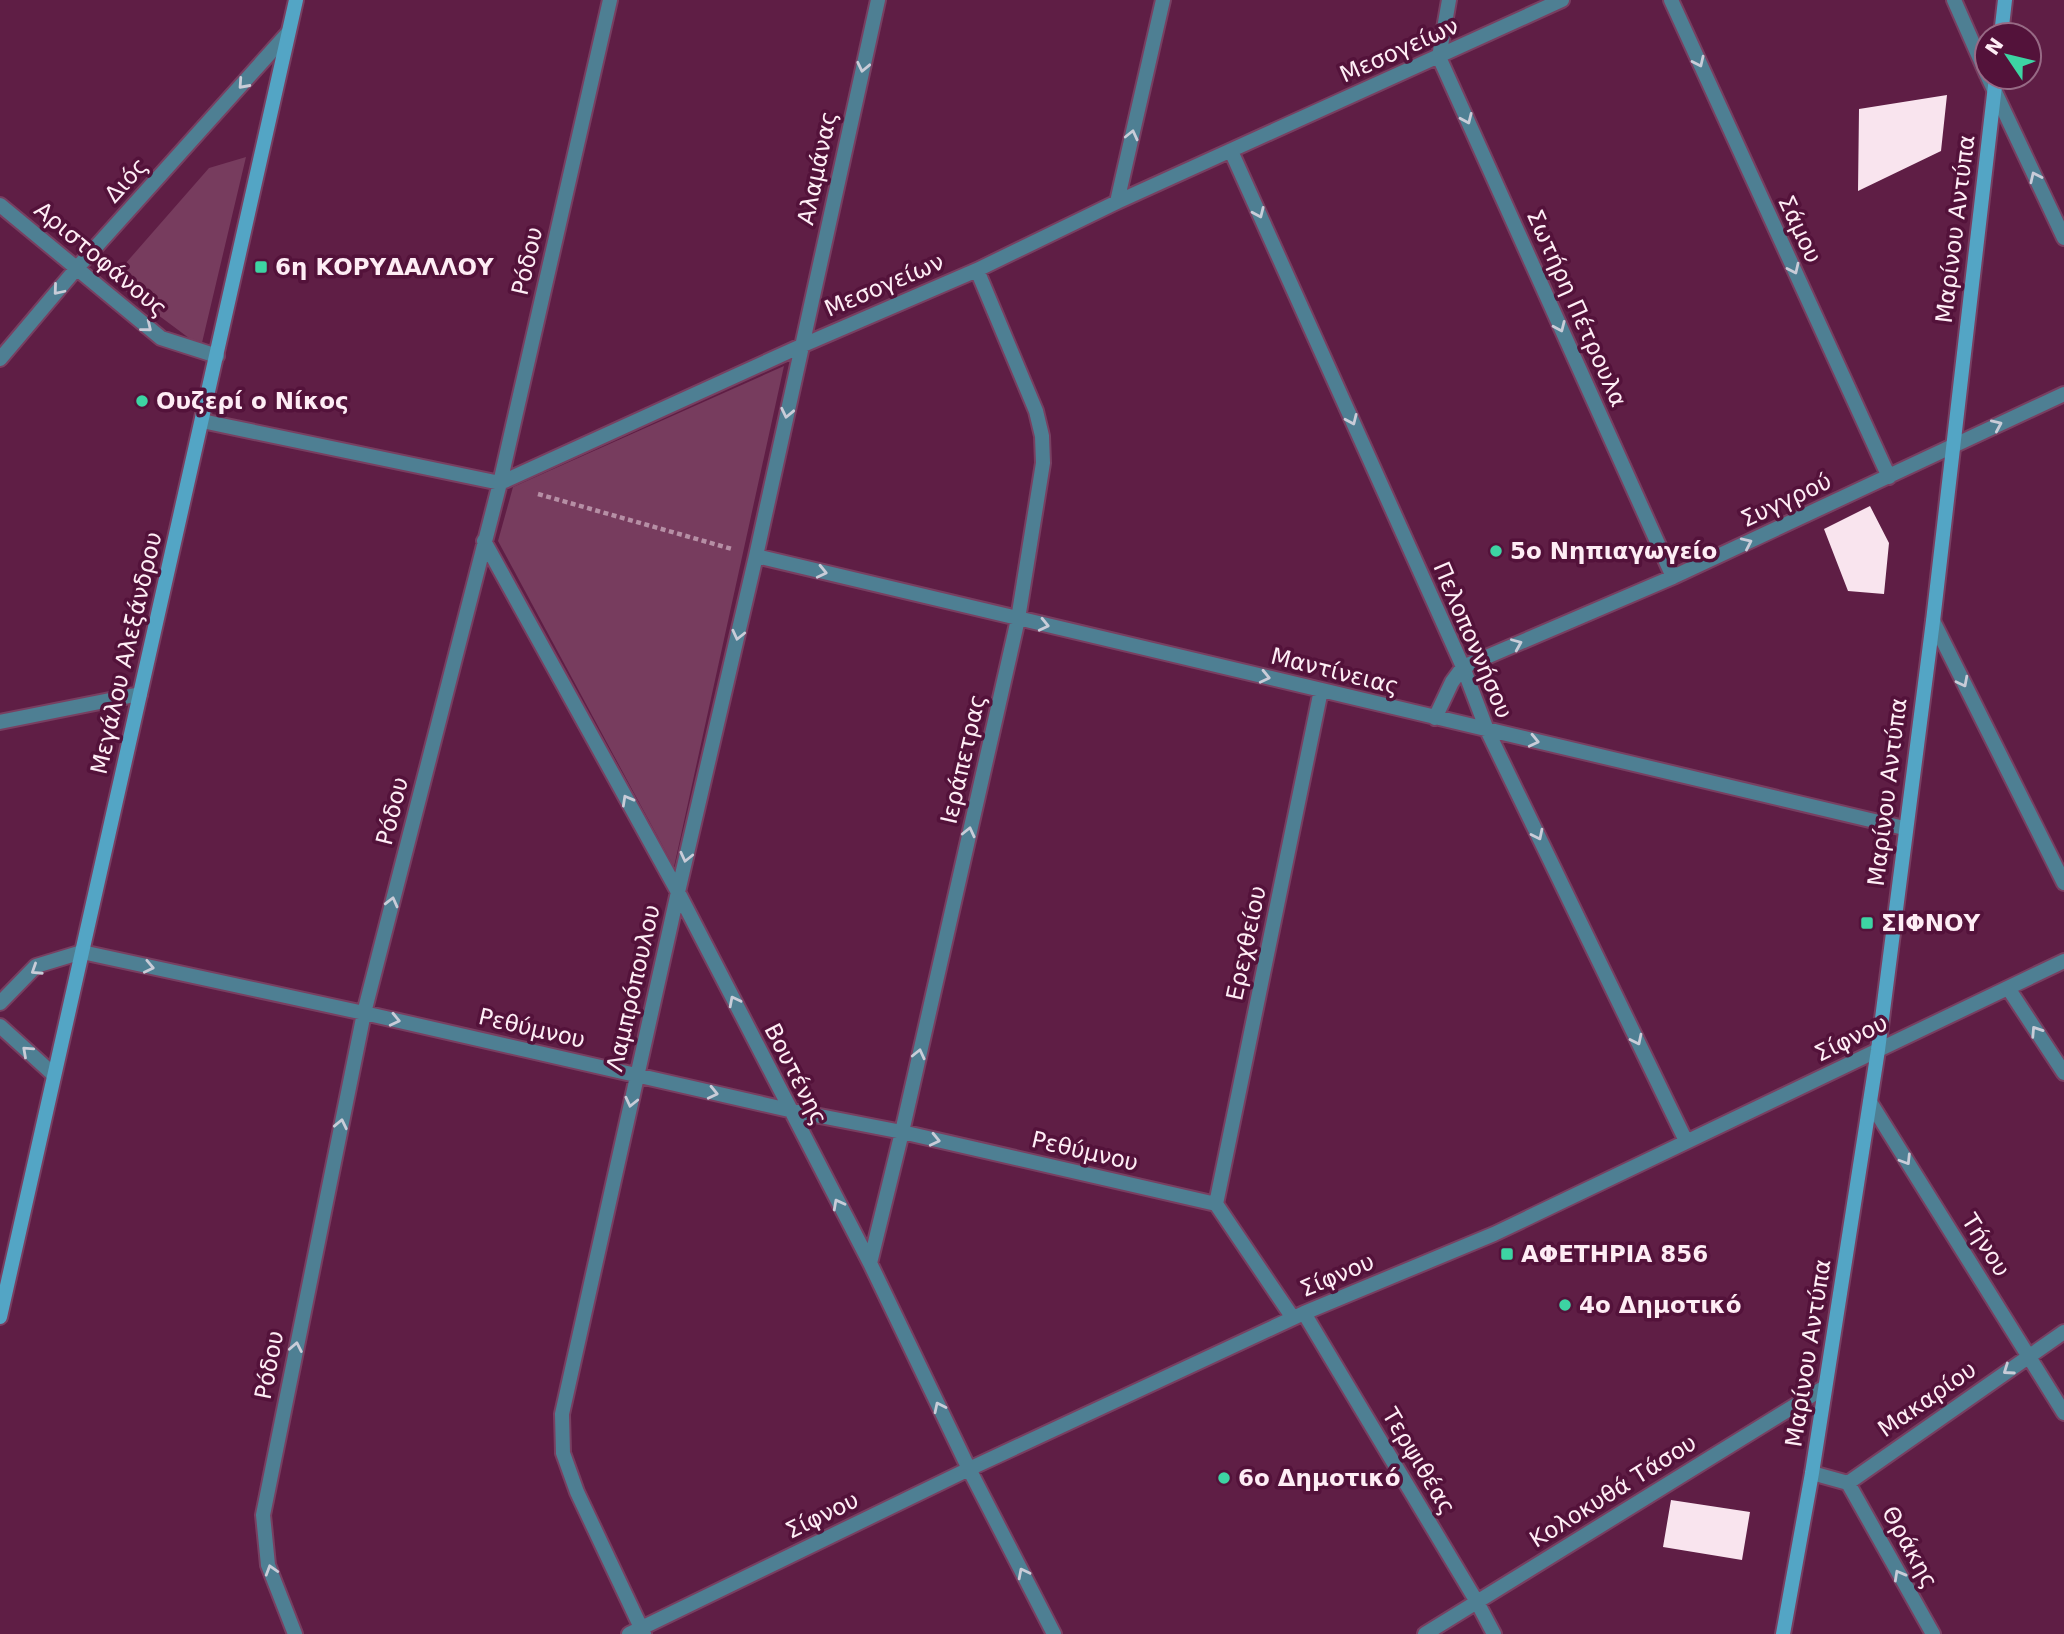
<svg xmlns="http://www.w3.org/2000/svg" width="2064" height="1634" font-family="'DejaVu Sans',sans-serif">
  <rect width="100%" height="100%" fill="#5f1e45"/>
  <path fill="#773c5e" d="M246,157L201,347L111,280L209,168Z
    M784,366L674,867L498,541L513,487Z"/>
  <path fill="#f9e4ee" d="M1947,95L1941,151L1858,191L1859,109Z
    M1870,506L1889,543L1884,594L1848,591L1824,529Z
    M1671,1500L1750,1512L1742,1560L1663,1547Z"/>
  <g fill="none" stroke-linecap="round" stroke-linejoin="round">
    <g stroke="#783f61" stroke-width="18">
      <path id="street" d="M1449,0L1439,57L1673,577
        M1671,0L1889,477
        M1954,0L1987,75
        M1988,77L2064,238
        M1231,151L1463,667L1487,730L1686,1141
        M1117,202L1163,0
        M0,205L161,338L217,356
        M0,359L76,269L288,33
        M202,421L500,483L801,346L977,270L1117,202L1562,0
        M484,541L678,892L870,1263L969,1469L1054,1634
        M756,556L1904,828
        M1933,621L2064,883
        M1435,718L1452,682L1463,667L1673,577L2064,394
        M0,722L140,694
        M2008,988L2064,1073
        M0,1003L36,966L82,952L364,1013L789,1110L902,1132L1216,1204
        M0,1026L54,1075
        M1870,1102L2064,1413
        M1216,1204L1321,690
        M1216,1204L1293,1318
        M870,1263L902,1132L1018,619L1043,463L1042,436L1036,411L977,270
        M1304,1313L1477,1602L1494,1634
        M1812,1473L1848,1483L2064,1332
        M1848,1483L1933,1634
        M295,1634L268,1565L263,1515L364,1013L500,483L610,0
        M629,1634L969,1469L1304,1313L1494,1234L2064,961
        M644,1634L577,1492L563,1453L562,1414L678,892L756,556L878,0
        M1425,1634L1825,1387"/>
    </g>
    <g stroke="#783f61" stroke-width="18">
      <path id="secondary" d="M2001,35L2005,0
        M0,1317L296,0
        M1783,1634L1812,1473L1878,1050L1933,621L1996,77"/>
    </g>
    <path stroke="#b68fa5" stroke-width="4.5" stroke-dasharray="5 3.5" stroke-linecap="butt" d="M538,494L732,549"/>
    <use href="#street" stroke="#4e7f93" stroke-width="14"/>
    <use href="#secondary" stroke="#53a5c5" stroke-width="14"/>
  </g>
  <defs><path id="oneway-chevron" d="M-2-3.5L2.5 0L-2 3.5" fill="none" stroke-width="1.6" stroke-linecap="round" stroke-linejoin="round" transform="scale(1.75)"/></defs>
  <g stroke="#c9ccd8">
    <use href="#oneway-chevron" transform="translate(1699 62) rotate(65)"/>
    <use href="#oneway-chevron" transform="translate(863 67) rotate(102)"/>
    <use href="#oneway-chevron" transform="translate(243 84) rotate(132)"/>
    <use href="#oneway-chevron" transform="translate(1467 119) rotate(66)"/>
    <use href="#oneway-chevron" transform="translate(1132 135) rotate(-77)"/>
    <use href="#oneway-chevron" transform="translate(2035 177) rotate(-115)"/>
    <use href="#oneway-chevron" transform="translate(1259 213) rotate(66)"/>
    <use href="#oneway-chevron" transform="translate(1794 269) rotate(65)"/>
    <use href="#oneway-chevron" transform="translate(58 290) rotate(130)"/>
    <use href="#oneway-chevron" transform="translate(147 327) rotate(39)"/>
    <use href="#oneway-chevron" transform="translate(1560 327) rotate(66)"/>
    <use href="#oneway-chevron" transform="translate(787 413) rotate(102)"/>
    <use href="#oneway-chevron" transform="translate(1352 420) rotate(66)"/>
    <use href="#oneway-chevron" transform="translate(1997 425) rotate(-24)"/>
    <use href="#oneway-chevron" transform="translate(1747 543) rotate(-25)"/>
    <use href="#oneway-chevron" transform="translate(822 572) rotate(13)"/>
    <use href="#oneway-chevron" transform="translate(1044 625) rotate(13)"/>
    <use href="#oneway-chevron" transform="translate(738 635) rotate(103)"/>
    <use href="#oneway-chevron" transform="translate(1517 644) rotate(-23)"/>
    <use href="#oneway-chevron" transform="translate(1265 677) rotate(13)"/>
    <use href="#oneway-chevron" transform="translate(1963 682) rotate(63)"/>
    <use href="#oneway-chevron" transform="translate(1534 741) rotate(13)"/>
    <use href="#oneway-chevron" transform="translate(627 800) rotate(-119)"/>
    <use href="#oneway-chevron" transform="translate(969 832) rotate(-77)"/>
    <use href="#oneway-chevron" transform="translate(1538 835) rotate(64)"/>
    <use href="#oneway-chevron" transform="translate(686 857) rotate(103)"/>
    <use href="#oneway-chevron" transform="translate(392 902) rotate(-76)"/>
    <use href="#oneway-chevron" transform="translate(149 967) rotate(12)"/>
    <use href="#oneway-chevron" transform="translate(36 970) rotate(147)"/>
    <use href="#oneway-chevron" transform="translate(734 1001) rotate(-117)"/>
    <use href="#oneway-chevron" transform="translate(395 1020) rotate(13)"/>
    <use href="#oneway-chevron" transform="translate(2036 1031) rotate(-123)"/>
    <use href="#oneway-chevron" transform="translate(1637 1040) rotate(64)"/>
    <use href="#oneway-chevron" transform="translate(27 1051) rotate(-138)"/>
    <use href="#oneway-chevron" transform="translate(919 1054) rotate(-77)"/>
    <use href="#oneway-chevron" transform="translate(713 1093) rotate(13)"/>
    <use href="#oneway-chevron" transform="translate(631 1102) rotate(103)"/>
    <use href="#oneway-chevron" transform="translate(341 1124) rotate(-78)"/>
    <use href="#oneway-chevron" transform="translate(935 1140) rotate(13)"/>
    <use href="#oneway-chevron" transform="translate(1906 1160) rotate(58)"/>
    <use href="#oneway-chevron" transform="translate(838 1204) rotate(-118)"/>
    <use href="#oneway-chevron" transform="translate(296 1347) rotate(-79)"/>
    <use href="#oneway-chevron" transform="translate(2008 1370) rotate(145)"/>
    <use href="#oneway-chevron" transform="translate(939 1407) rotate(-116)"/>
    <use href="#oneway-chevron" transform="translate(271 1570) rotate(-107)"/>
    <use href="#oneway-chevron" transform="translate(1023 1573) rotate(-117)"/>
    <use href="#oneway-chevron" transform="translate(1899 1575) rotate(-119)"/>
  </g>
  <g fill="#3dd4a3" stroke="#53123a" stroke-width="2.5">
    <rect x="254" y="260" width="14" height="14" rx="3.5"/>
    <circle cx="142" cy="401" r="7"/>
    <circle cx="1496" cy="551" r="7"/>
    <rect x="1860" y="916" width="14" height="14" rx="3.5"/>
    <rect x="1500" y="1247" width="14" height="14" rx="3.5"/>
    <circle cx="1565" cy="1305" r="7"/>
    <circle cx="1224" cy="1478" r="7"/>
  </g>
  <g text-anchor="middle" stroke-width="7" stroke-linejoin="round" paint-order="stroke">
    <g font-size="23" fill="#feedf5" stroke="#53123a">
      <text transform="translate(1399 50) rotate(-24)" y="8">Μεσογείων</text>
      <text transform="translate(817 168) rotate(-78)" y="8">Αλαμάνας</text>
      <text transform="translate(126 180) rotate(-48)" y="8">Διός</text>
      <text transform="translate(1800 229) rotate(65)" y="8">Σάμου</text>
      <text transform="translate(1955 229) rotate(-83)" y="8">Μαρίνου Αντύπα</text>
      <text transform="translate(101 259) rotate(40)" y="8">Αριστοφάνους</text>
      <text transform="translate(527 261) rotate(-77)" y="8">Ρόδου</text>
      <text transform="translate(884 285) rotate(-23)" y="8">Μεσογείων</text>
      <text transform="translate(1577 308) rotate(66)" y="8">Σωτήρη Πέτρουλα</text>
      <text transform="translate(1786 500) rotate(-25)" y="8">Συγγρού</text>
      <text transform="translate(1473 640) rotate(67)" y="8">Πελοποννήσου</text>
      <text transform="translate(126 653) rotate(-77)" y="8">Μεγάλου Αλεξάνδρου</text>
      <text transform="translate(1335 671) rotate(14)" y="8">Μαντίνειας</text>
      <text transform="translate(963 759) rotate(-77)" y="8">Ιεράπετρας</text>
      <text transform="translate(1887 792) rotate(-83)" y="8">Μαρίνου Αντύπα</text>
      <text transform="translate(392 811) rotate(-76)" y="8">Ρόδου</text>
      <text transform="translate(1246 943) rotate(-78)" y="8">Ερεχθείου</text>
      <text transform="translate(633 988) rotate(-77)" y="8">Λαμπρόπουλου</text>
      <text transform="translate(532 1028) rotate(13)" y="8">Ρεθύμνου</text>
      <text transform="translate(1851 1038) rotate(-26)" y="8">Σίφνου</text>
      <text transform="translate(796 1074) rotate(63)" y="8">Βουτένης</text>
      <text transform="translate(1085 1151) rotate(13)" y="8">Ρεθύμνου</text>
      <text transform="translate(1986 1245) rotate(58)" y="8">Τήνου</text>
      <text transform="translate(1337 1275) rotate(-23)" y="8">Σίφνου</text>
      <text transform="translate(1808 1353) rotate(-81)" y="8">Μαρίνου Αντύπα</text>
      <text transform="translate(269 1365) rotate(-79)" y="8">Ρόδου</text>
      <text transform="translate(1927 1399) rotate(-35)" y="8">Μακαρίου</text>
      <text transform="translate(1419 1461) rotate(59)" y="8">Τερψιθέας</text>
      <text transform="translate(1613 1491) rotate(-32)" y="8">Κολοκυθά Τάσου</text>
      <text transform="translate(822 1515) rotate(-26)" y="8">Σίφνου</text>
      <text transform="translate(1910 1547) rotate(61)" y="8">Θράκης</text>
    </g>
    <g font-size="23" font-weight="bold" fill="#feedf5" stroke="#53123a" text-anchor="start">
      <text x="275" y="275">6η ΚΟΡΥΔΑΛΛΟΥ</text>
      <text x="156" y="409">Ουζερί ο Νίκος</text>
      <text x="1510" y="559">5ο Νηπιαγωγείο</text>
      <text x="1881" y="931">ΣΙΦΝΟΥ</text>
      <text x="1521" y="1262">ΑΦΕΤΗΡΙΑ 856</text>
      <text x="1579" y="1313">4ο Δημοτικό</text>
      <text x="1238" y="1486">6ο Δημοτικό</text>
    </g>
  </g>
  <g transform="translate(2008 56) rotate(305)"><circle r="33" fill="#53123a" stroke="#976a85" stroke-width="2"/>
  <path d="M0-5L12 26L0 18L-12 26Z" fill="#3dd4a3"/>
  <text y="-10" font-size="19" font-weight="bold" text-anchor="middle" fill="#feedf5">N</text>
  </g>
</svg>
